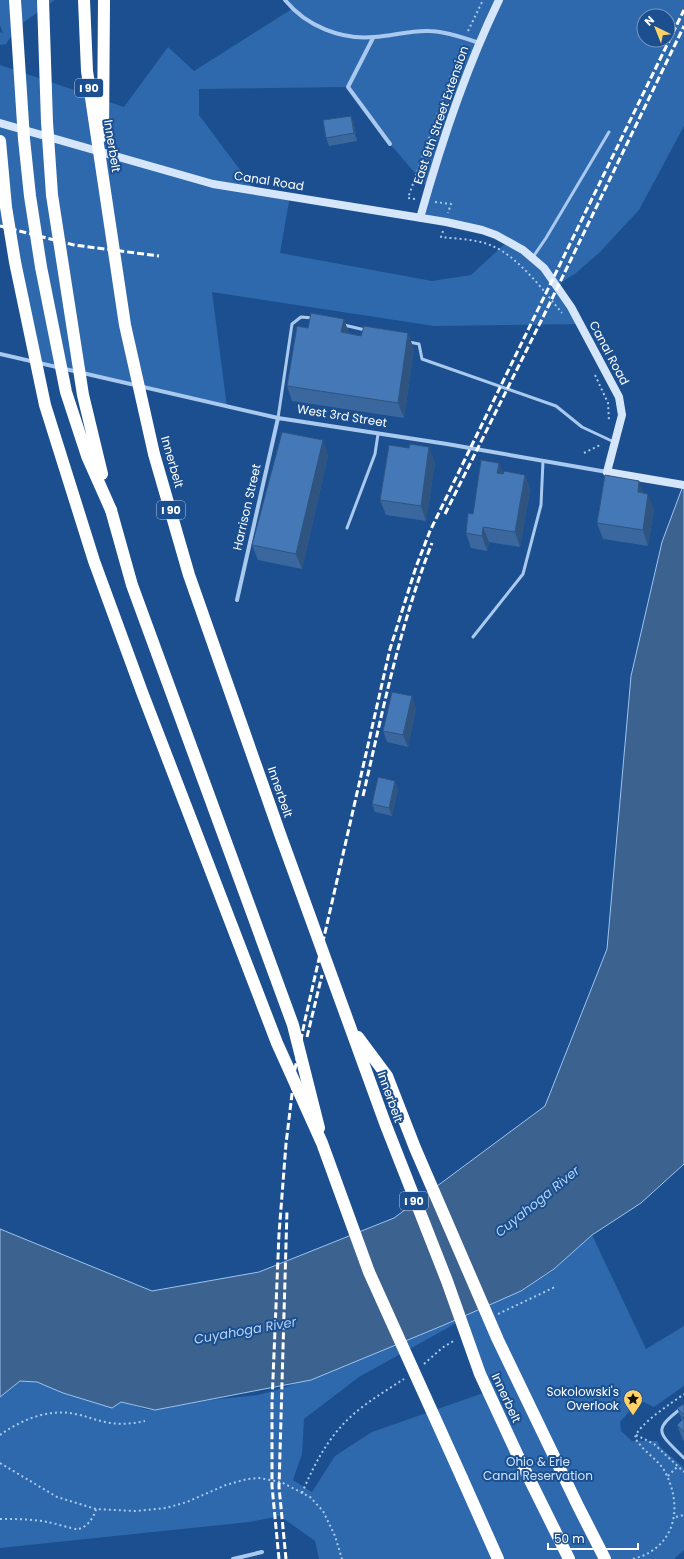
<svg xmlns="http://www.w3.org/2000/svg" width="684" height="1559" font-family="Poppins,sans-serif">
  <rect width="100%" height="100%" fill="#1b4f8f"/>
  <path fill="#2e69ad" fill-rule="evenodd" d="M0,0H55L17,27L6,44L0,45V32L3,33L0,25Z
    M285,0H684V126L639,210L600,252L576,273L559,284L579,324L434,326L212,292L227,407L37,363L9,229L0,226V65L124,107L168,47L194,71L292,9ZM644,16H668V40H644ZM348,87L390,144L428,188L420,218L508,241L471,275L432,281L280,253L290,196L255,190L199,115V89Z
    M592,1235L646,1349L684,1326V1386L654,1407L639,1400L620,1422L621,1431L632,1441H657L660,1447L684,1468V1550L674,1559H319L315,1541L280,1516L249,1522L0,1548V1397L20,1381L37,1382L63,1393L112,1408L121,1402L148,1410H155L210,1400L258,1395L284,1388L521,1291L551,1272ZM460,1321L489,1391L372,1432L335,1456L312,1492L293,1480L302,1454L304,1419L359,1377Z"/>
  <path fill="#3c6290" stroke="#9cc4f0" d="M684,483V1164L641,1203L592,1235L554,1269L521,1291L444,1325L311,1380L155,1410L121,1402L112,1408L63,1393L37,1382L20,1381L0,1397V1229L152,1291L259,1272L394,1218L545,1106L607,949L631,676L662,542Z"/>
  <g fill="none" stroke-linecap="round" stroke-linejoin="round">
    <path stroke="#a9c9ee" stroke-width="2" stroke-dasharray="2 3" stroke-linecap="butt" d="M468,31L483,0
      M415,199L408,198L462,44
      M435,202L451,204L448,213
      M443,231L441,237C457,239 475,239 490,245C517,255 544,291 562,313
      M595,375L608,403L609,421
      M584,453L602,444
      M498,1314L555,1287
      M424,1364L442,1348L455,1340
      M0,1435C21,1420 49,1408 75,1414C86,1416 95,1420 105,1422C118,1425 132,1424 145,1421
      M636,1435L654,1444L684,1472
      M0,1463L57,1497L96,1509L135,1511L166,1508L187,1502L226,1485L247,1479L259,1478L281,1482L310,1497L323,1511L335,1536L342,1559
      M668,1476L678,1466
      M302,1493C316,1460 332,1430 361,1408C375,1397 390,1388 404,1379
      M676,1517L684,1515
      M0,1519C16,1519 32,1519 47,1522C55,1523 71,1529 78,1529C87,1528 94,1517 96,1509
      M633,1559C676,1548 684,1506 664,1470C656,1458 643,1451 635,1438C638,1424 672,1403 684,1394"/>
    <path stroke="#a9c9ee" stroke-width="3" d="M533,257L546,238L609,132
      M344,325L365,330
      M409,342L419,344L422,359L556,406L582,427L614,442
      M278,418L292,324L301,317L313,318
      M347,528L375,454L378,434
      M473,637L523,574L541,505L543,461
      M684,1406C652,1431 657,1431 684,1458"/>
    <path stroke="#a9c9ee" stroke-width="4" d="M285,0C306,26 341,40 374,37C392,36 412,30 429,31C443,31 465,38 479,43
      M373,38L348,87L390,144
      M0,354L278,418L447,444L607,472
      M237,600L278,418
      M233,1559L262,1552"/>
    <path stroke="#d6e6fa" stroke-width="8" d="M0,123L213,184L446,222L482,230L496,235L523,250L544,268L571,307L619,397L622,415L607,472L684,485
      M420,218C441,143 465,70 499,0"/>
    <path stroke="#fff" stroke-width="12" d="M111,510L132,585L293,1025L319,1128
      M462,1478L498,1559"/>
    <path stroke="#fff" stroke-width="3" stroke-dasharray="7 3" stroke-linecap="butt" d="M0,226L74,245L159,256
      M445,514L547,309L684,26
      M363,796C383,710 400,625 432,543
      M307,1037L322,975
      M279,1559L272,1486V1402L279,1234L286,1144L295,1069L305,1020L390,649L416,567L430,531L684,10
      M286,1559L279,1487L287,1210"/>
    <path stroke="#fff" stroke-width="12" d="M15,0L24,139L30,196L41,267L66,392L87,456L111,510
      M43,0L47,122L52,195L83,395L102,474
      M84,0L87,71L125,325L154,454L189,575L280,834L385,1123L447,1281L480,1374L518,1456L569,1559
      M103,136L104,0
      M0,141L6,207L15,262L45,405L94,561L142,692L277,1043L322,1143L369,1272L462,1478
      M358,1037L387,1076L415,1148L498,1340L578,1506L605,1559"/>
  </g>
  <path fill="#3a679d" d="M351,116L354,124L357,141L329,146L326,138Z
    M344,319L349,334L414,349L404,418L292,401L287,386L308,328Z
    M323,440L328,456L302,569L258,560L252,545Z
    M409,448L435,462L426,521L386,515L380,500Z
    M499,463L503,474L525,475L530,490L520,547L489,542L487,551L471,548L466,533L473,514Z
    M644,493L654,509L648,546L603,539L597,523Z
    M416,708L408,747L387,742L383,731Z
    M398,789L392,816L375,812L372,804Z
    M684,1404V1441L683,1440L677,1425L682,1420L677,1408Z"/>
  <path fill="#305480" d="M351,116L354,124L357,141L354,133Z
    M344,319L349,334L341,332Z
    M408,333L414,349L404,418L398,403Z
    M323,440L328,456L302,569L296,554Z
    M429,447L435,462L426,521L421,506Z
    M499,463L505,478L497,473Z
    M525,475L530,490L520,547L515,532Z
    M639,481L645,496L638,492Z
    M648,494L654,509L648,546L643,530Z
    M483,527L489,542L487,551L482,536Z
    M412,696L416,708L408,747L403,735Z
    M395,781L398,789L392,816L389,808Z"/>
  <path fill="#4478b7" stroke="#305480" d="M351,116L354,133L326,138L323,120Z
    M311,313L344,319L341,332L361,336L364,326L408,333L398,403L287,386L297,326L308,328Z
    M282,432L323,440L296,554L252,545Z
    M410,444L429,447L421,506L380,500L389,445L409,448Z
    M481,460L499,463L497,473L503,474L504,471L525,475L515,532L483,527L482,536L466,533L468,513L473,514Z
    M605,475L639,481L638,492L648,494L643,530L597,523Z
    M392,692L412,696L403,735L383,731Z
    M378,777L395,781L389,808L372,804Z
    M684,1404V1432L677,1425L684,1418L681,1416L683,1414L677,1408Z"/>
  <defs>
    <g id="sight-pin" transform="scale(1)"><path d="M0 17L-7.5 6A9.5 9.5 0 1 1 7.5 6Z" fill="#ffd166" stroke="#1b4f8f"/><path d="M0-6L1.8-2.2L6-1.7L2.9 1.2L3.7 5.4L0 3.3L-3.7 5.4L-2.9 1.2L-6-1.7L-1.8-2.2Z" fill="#111"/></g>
  </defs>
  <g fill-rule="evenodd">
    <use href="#sight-pin" x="633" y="1399"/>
  </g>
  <g text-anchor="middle" stroke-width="4" stroke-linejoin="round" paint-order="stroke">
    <g fill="#1b4f8f" stroke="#bbcadd" stroke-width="1">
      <rect x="75" y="79" width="28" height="18" rx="3"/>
      <rect x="157" y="501" width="28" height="18" rx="3"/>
      <rect x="400" y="1192" width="28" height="18" rx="3"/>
    </g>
    <g font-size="11" font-weight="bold" fill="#fff">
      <text x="89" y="92">I 90</text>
      <text x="171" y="514">I 90</text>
      <text x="414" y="1205">I 90</text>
    </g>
    <g font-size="12" fill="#fff" stroke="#1b4f8f">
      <text transform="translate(441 115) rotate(-71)" y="4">East 9th Street Extension</text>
      <text transform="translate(112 146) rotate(81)" y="4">Innerbelt</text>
      <text transform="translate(269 181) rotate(9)" y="4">Canal Road</text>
      <text transform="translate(609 353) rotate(62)" y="4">Canal Road</text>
      <text transform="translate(342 416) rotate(9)" y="4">West 3rd Street</text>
      <text transform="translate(172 462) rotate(74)" y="4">Innerbelt</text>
      <text transform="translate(247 507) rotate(-77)" y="4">Harrison Street</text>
      <text transform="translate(280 792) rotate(71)" y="4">Innerbelt</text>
      <text transform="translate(390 1097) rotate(70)" y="4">Innerbelt</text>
      <text transform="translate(506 1398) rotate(65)" y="4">Innerbelt</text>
    </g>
    <g font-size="12" fill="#fff" stroke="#1b4f8f" text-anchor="end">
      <text x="619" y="1396">Sokolowski's<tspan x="619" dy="14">Overlook</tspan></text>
    </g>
    <g font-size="12" fill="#cfe3fa" stroke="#1b4f8f">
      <text x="538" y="1466">Ohio &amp; Erie<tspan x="538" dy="14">Canal Reservation</tspan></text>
    </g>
    <g font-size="13" font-style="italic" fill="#b5d3f5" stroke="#1b4f8f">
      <text transform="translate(537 1201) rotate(-39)" y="5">Cuyahoga River</text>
      <text transform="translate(245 1330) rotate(-10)" y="5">Cuyahoga River</text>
    </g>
  </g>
  <g transform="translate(656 28) rotate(317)"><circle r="19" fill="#1b4f8f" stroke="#7695bc"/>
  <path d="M0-3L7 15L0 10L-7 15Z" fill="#ffd166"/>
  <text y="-6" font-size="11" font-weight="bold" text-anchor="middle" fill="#ffffff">N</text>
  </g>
  <path d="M548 1543v6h90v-6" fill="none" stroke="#ffffff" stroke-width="2"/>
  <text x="554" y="1543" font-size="12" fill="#ffffff" stroke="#1b4f8f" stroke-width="3" paint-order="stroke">50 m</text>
</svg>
